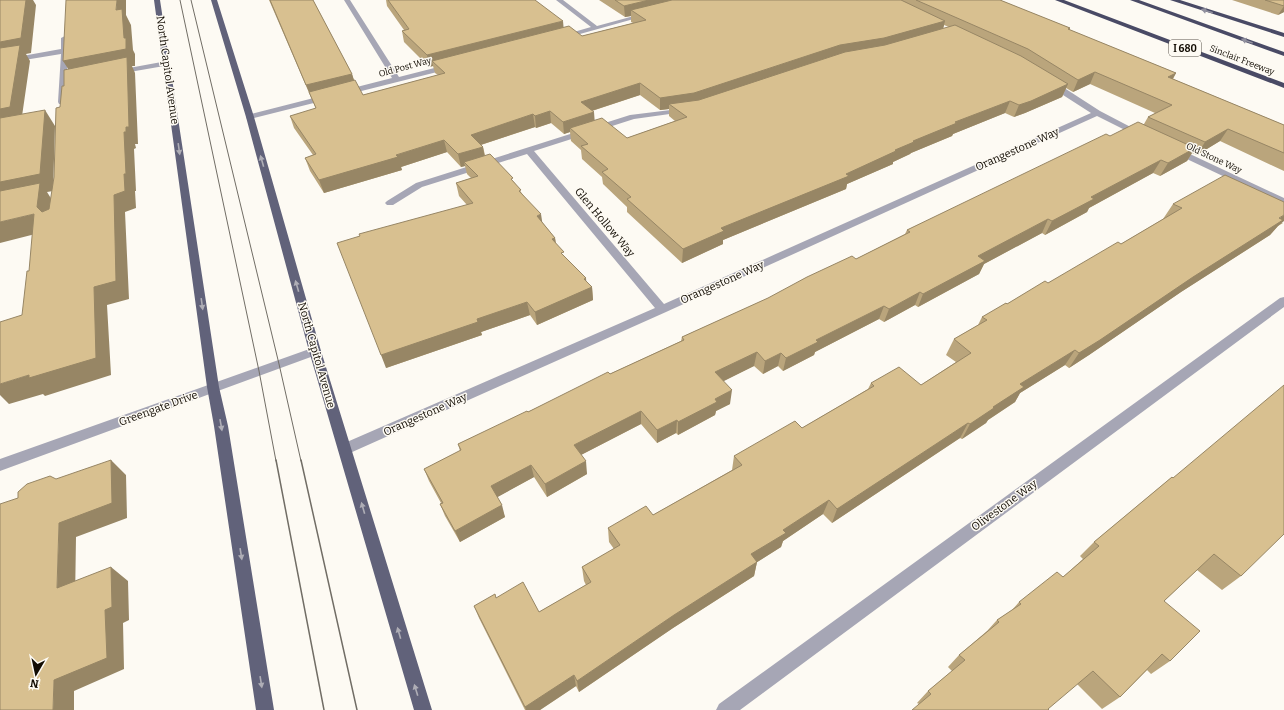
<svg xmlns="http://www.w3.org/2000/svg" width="1284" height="710" font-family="Bitter,serif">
  <rect width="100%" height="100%" fill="#fdfaf3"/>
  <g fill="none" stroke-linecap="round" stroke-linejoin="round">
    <path fill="#a6a6b5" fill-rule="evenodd" d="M65,36L69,38L65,104H59L58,102L61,54L0,64V60L61,49V38Z
      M167,61H170V65L118,74L114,72L118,70Z"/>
    <path fill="#a6a6b5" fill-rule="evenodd" d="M344,0H350L399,77L450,64L454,66L453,68L250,119H247L246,117L247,115L392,78Z
      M556,0H563L597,26L645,13L648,15L562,39L560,38V36L591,27Z
      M1049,82H1055L1100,111L1144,134L1140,137L1137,136L1097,116L666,312L350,453L345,455L340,453L338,449L340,445L655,308L527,154L422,187L393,205H387L385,203L387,201L416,183L630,115L687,108V112H684L634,119L534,151L664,304L1091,113L1049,86Z
      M1175,147L1284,198V205L1172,152L1171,150L1172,148Z
      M1284,297V307L740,710H716L719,704L1280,298Z
      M315,347L319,348L321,351L319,354L0,471V459Z"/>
    <path fill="#61627a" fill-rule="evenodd" d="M154,0H160L219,387L228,426L274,710H256L214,426L207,387Z
      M211,0H217L254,117L321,351L432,710H414L309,351L246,117Z"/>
    <path fill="#494a65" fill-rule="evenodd" d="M1055,0H1064L1284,83V88Z
      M1130,0H1139L1284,52V56Z
      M1170,0H1180L1284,33V37Z"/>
    <path stroke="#716d65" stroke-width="1" d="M180,0L259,371L276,461
      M191,0L279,364L301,461"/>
    <path stroke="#716d65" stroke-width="1.5" d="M276,460L324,710
      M301,460L357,710"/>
  </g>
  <path fill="#baa57c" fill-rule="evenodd" d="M269,0H313L352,74L354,81L363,95L438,75L435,73L433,66L429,67L404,42L402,31L404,30L387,6L386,0H535L563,28L582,36L633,23L631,22V16L625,17L599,0H1000L1070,28V30L1176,73L1173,79L1284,125V171L1220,141L1197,155L1192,153L1187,161L1160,176L1153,173L1089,208L1087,212L1045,235L1042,233L984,264L979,274L918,307L915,305L884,322L879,319L815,352L814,355L783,371L778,366L763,374L754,366L723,381L730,404L716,411L715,415L678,435L676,433L657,443L641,424L581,455L587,474L547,497L534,477L497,497L505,517L460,542L445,516L440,504L441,503L429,481L424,469L460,451L458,444L681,341L682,337L856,259L905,234L907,230L1110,136L1144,124L1148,117L1155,113L1090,84L1073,92L1066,88L1062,97L1025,113L1014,117L1005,113L953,134L952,136L911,153L910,154L893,162V164L847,184L846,189L723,240V244L682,263L627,212V207L603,184L602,177L582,159L581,150L571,141L570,132L564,134L551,123L536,128L535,127L481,145L483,147L485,155L514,182L542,222L555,238L556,244L564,257L586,278V281L592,287L593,300L537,325L530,315L481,332L482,335L386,368L467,205L459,196L456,183L471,178L467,174L465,166L461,167L447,152L401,167L402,170L324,193L310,171L305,158L313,155L294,128L290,116L316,109ZM944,25L949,27L943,29ZM640,95L660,110L669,109V116L675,121L627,138L594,121L592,111Z
    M1232,0H1284V12L1278,15Z
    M1173,204L1283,223L1278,226L1270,235L1181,292L1089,355L1069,368L1065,365L1020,393L1015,402L988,420L986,423L962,439L960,438L832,523L823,514L783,541L781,547L757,562L754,576L673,628L579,692L576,686L540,710H525L479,618L474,606L496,598L539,612L586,585L584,581L582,567L614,549L609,542L608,528L653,515L732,470L734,456L802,428L868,389L871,383L921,385L956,362L946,355L954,339L978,325L982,317L1048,283L1121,244L1163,219Z
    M1172,477L1241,576L1222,590L1197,570L1164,601L1170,661L1151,674L1147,670L1120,697L1102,709L1077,684L919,704L917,703L928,691L952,671L948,667L959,655L987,631L997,620L1012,610L1019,602L1063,577L1083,559L1080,556L1094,542Z"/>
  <path fill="#978665" d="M26,0H33L36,5L31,53L26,54L30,61L21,123L0,127V42Z
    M117,0H126V15L131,25L133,50L135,54V66H132L135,73L138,144H135L136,148L134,149L136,191H135L136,208L125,212L129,299L107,305L111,375L45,396L43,394L9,404L0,395V384L29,375L74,78L63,61L124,38L116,10Z
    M649,0H691L631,10V16L625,17L624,6Z
    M1284,6V12L1278,15Z
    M563,21L564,32L432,61L433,66L429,67L427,55Z
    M945,21L942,33L694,106L669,104V109L660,110V98L840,45Z
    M1095,72L1090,84L1073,92L1078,80Z
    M1176,73L1169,85L1168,77Z
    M352,74L356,86L309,92L311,97L306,85Z
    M640,83V95L582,114L581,102Z
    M1068,84L1062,97L1025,113L1014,117L1019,105Z
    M1010,101L1005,113L953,134L952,136L911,153L910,154L893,162V164L847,184L846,189L723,240V244L682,263L683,249L721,228L846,174L913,141L955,122Z
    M45,110L55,126L53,191L47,192L52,200L50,225L37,207L0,202V182Z
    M550,111L551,123L536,128L535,116Z
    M594,112L595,125L570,128V132L564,134L563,122Z
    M533,114L535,127L474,147L471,135Z
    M1228,129L1220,141L1197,155L1205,142Z
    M444,140L447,152L401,167L402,170L324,193L319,180Z
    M483,147L485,159L464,162L465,166L461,167L458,154Z
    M1195,148L1187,161L1160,176L1168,163Z
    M1161,160L1153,173L1089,208L1087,212L1045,235L1052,221L1091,197Z
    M34,214L47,231L0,243V222Z
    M541,214L543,227L537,216Z
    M1284,215V221L1278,226L1270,235L1181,292L1089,355L1069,368L1079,353Z
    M1048,219L1042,233L984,264L979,274L918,307L923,294L978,256Z
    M555,238L557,251L552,239Z
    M586,278L587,289L592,287L593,300L537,325L535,312Z
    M920,292L915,305L884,322L889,309Z
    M527,302L530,315L481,332L482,335L386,368L381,355L477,319Z
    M884,306L879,319L815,352L814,355L783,371L786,358L816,340Z
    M1075,350L1065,365L1020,393L1015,402L988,420L986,423L962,439L970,424L993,407L1020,384Z
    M757,352L754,366L714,386L715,372Z
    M781,353L778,366L763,374L765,361Z
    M732,390L730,404L716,411L715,415L678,435V422L715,399Z
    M641,411V424L575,458L574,445Z
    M677,420L676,433L657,443V430Z
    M968,423L960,438L832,523L837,509Z
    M111,460L126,475L127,518L76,537L75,601L57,588L59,523Z
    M586,461L587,474L547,497L545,484Z
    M531,465L534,477L494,499L491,486Z
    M829,500L823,514L783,541L781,547L748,568L751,554L783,530Z
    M502,505L505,517L460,542L455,531Z
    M757,562L754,576L673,628L579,692L577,681L674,615Z
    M111,567L128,581L129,620L123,623L124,669L74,691V710H53L54,680Z
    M574,675L576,686L540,710H526L525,707Z"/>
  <path fill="#d8c090" stroke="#978665" d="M0,0H26L21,38L0,42Z
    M66,0H117L116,10L122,9L124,38H126V49L63,61Z
    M270,0H313L352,74L306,85Z
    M388,0H535L563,21L427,55L402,31L409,29Z
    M615,0H649L624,6Z
    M672,0H901L945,21L884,38L840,45L694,93L660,98L640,83L581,102L594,112L563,122L550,111L535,116L533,114L471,135L483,147L458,154L444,140L396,155L398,157L319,180L305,158L316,154L290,116L316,108L309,92L355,80L363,95L445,73L432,61L569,26L582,36L646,20L631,10Z
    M916,0H1000L1070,28L1068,29L1176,73L1168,77L1284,125V153L1228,129L1205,142L1148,117L1172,105L1095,72L1078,80L1028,49Z
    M1265,0H1284V6Z
    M955,25L1021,56L1068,84L1031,101L1019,105L1010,101L955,122L957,123L913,141L914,142L895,150L896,151L846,174L849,176L721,228L724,231L683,249L627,199L631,197L602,172L608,169L581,146L588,144L570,128L602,118L627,138L687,117L669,104L699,100L845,52L885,45Z
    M20,45L10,107L0,109V48Z
    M127,57L129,127H126V132H124L126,174H124L125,191L114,195L116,281L94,287L96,358L29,378V375L0,384V322L22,315L27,271H29L34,214L0,222V191L40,183L37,207L42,212L49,209L54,177L56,108L60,107L62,86H64V70Z
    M45,110L40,174L0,182V118Z
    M1138,122L1195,148L1168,163L1161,160L1091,197L1094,199L1052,221L1048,219L978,256L985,261L923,294L920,292L889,309L884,306L816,340L818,342L786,358L781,353L765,361L757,352L715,372L732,390L715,399L717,402L678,422L677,420L657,430L641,411L574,445L586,461L545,484L531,465L491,486L502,505L455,531L440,504L443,503L424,469L461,450L458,444L527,411L528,412L608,372L610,374L684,340L682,337L768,298L807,277L852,256L856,259L910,232L907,230L1106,134L1110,136Z
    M490,154L513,178L511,179L521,190L519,191L541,214L537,216L555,238L552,239L564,252L561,253L586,278L584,279L592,287L535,312L527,302L477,319L478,322L381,355L337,243L360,236L359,234L473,203L456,183L478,176L464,162Z
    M1225,175L1284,202V215L1279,218L1283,220L1193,277L1100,340L1079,353L1075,350L1020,384L1024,387L993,407L994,408L970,424L968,423L837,509L829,500L783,530L786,533L751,554L757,562L674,615L577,681L574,675L525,707L474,606L495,594L496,598L523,582L539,612L591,582L582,567L620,545L608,528L646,506L653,515L742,465L734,456L795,421L802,428L874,386L871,383L899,367L921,385L971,353L954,339L987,320L982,317L1006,303L1007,304L1045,281L1048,283L1118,242L1121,244L1182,208L1173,204Z
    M1284,385V534L1241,576L1214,554L1164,601L1200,631L1170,661L1162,654L1120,697L1093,671L1048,709L1049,710H912L931,694L928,691L965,660L959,655L999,622L997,620L1021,604L1019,602L1057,572L1063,577L1099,546L1094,542L1172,477L1173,478Z
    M111,460L112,503L59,523L57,588L111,567L112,607L105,610L107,658L54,680L53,710H0V504L18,498V492L27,484L50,476L56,479Z"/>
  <defs><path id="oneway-solid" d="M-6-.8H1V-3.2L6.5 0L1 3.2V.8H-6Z"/></defs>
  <g fill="#91909e">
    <use href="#oneway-solid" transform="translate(1207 11) rotate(-163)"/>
    <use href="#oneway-solid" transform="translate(1247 41) rotate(-160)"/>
  </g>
  <g fill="#afaeb6">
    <use href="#oneway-solid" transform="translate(179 149) rotate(82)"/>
    <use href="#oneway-solid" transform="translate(262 161) rotate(-106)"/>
    <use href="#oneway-solid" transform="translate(297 286) rotate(-106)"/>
    <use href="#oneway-solid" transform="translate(202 304) rotate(82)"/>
    <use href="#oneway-solid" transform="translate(221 425) rotate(80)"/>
    <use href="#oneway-solid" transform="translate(363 508) rotate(-106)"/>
    <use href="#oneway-solid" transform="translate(241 554) rotate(81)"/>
    <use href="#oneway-solid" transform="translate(399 633) rotate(-106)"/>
    <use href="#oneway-solid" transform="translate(261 682) rotate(81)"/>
    <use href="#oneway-solid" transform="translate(416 690) rotate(-107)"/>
  </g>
  <g text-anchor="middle" stroke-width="3" stroke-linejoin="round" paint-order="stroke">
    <g font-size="9" fill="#120c03" stroke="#fdfaf3">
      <text transform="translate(1242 60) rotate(21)" y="3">Sinclair Freeway</text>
      <text transform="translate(405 67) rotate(-15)" y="3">Old Post Way</text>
      <text transform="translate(1214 158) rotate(25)" y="3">Old Stone Way</text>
    </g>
    <rect fill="#fdfaf3" stroke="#58534b" stroke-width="1" x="1169" y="40" width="32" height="16" rx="3"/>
    <g font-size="10" font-weight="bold" fill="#120c03">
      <text x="1185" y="52">I 680</text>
    </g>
    <g font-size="11" fill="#120c03" stroke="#fdfaf3">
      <text transform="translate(168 70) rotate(82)" y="4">North Capitol Avenue</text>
      <text transform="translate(1017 149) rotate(-24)" y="4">Orangestone Way</text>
      <text transform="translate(605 222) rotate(50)" y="4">Glen Hollow Way</text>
      <text transform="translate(722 282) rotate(-24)" y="4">Orangestone Way</text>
      <text transform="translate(317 355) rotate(74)" y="4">North Capitol Avenue</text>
      <text transform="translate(158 408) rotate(-20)" y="4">Greengate Drive</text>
      <text transform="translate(425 414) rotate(-24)" y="4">Orangestone Way</text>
      <text transform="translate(1004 505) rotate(-36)" y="4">Olivestone Way</text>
    </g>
  </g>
  <g transform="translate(36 674) rotate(189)" stroke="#fdfaf3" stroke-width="3" paint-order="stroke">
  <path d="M0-3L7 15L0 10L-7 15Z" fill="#120c03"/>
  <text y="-6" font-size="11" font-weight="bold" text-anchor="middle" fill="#120c03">N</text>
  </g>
</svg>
